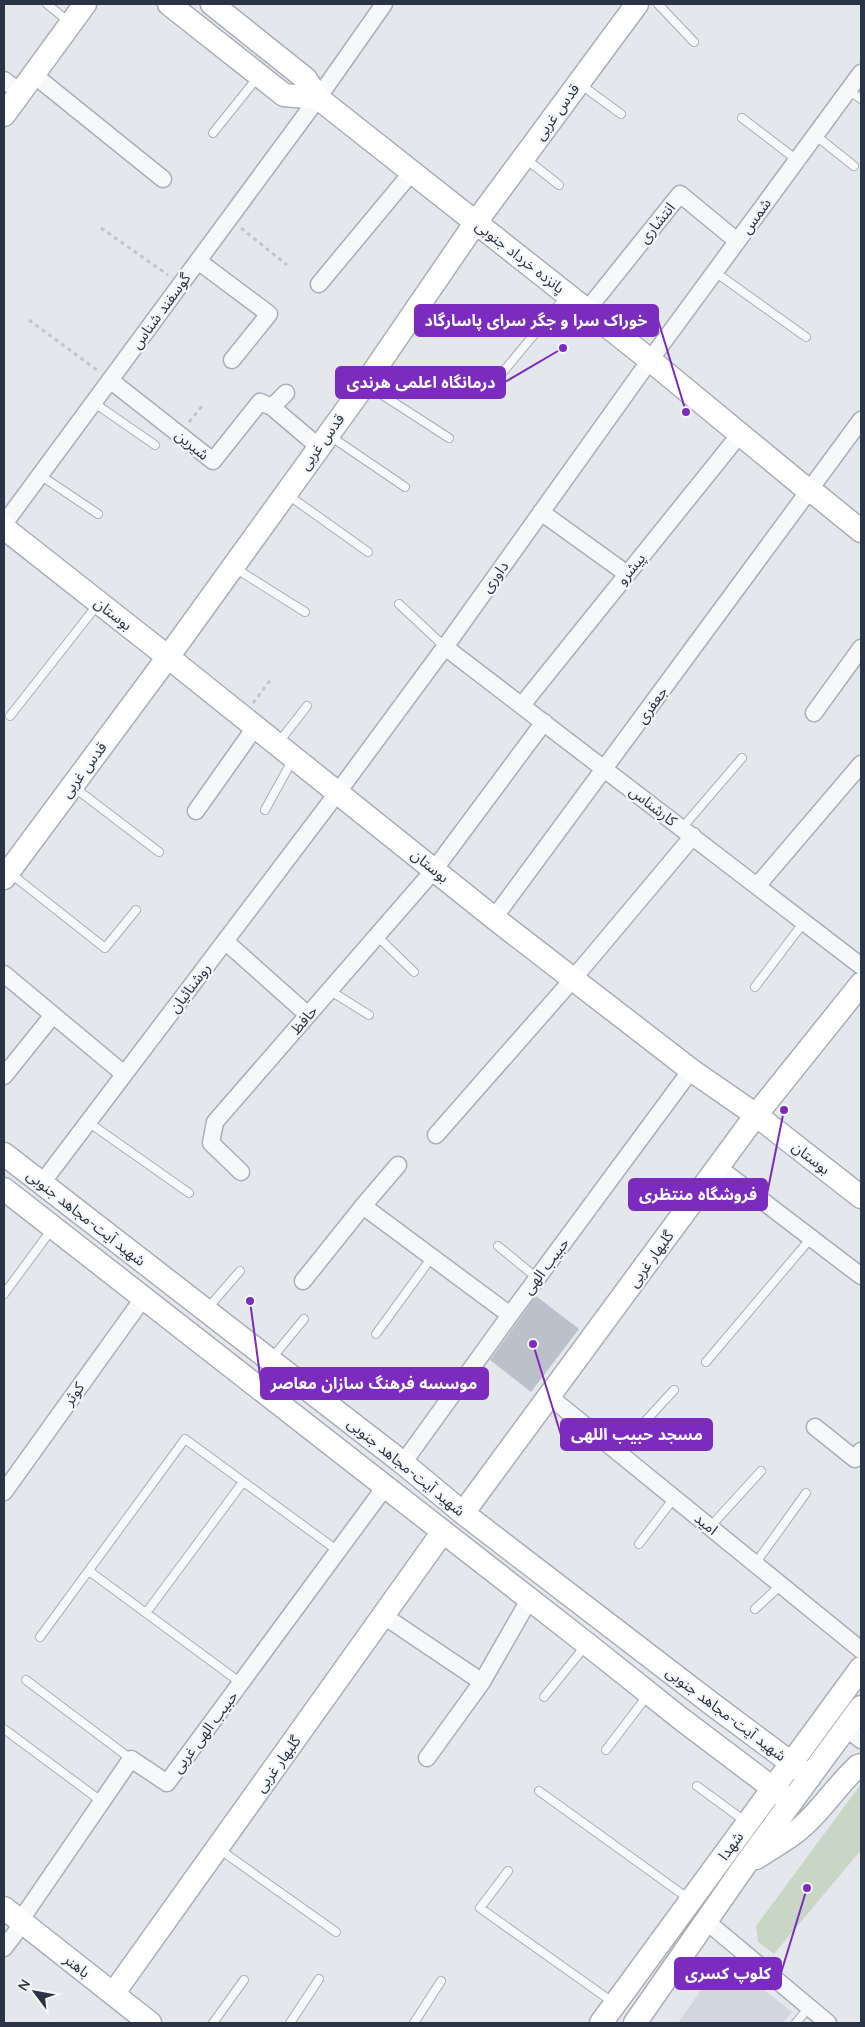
<svg xmlns="http://www.w3.org/2000/svg" width="865" height="2027" font-family="Quicksand,'Noto Sans Arabic',sans-serif">
  <rect width="100%" height="100%" fill="#e4e7ec"/>
  <path fill="#d2d6de" d="M733,1966L792,2012L783,2023H678L717,1968Z"/>
  <path fill="#c9d6c5" d="M861,1784V1850L774,1954L758,1942L756,1926Z"/>
  <path fill="#bbc0ca" d="M536,1296L579,1329L531,1392L490,1360Z"/>
  <g fill="none" stroke-linecap="round" stroke-linejoin="round">
    <g stroke="#a9aeb7" stroke-width="10">
      <path id="lane" d="M47,4L69,22
        M658,4L694,42
        M580,84L621,114
        M848,90L861,99
        M742,118L797,160
        M213,133L258,77
        M815,135L854,166
        M526,159L559,185
        M715,272L806,337
        M493,384L566,296
        M367,385L449,438
        M93,402L155,445
        M330,436L405,487
        M40,475L98,514
        M288,495L368,552
        M235,568L305,612
        M399,604L445,647
        M10,716L98,604
        M279,742L307,706
        M75,788L159,852
        M265,810L293,759
        M682,828L742,758
        M10,873L105,948L136,910
        M377,936L414,972
        M755,987L804,922
        M329,990L369,1015
        M88,1122L189,1193
        M498,1246L537,1278
        M4,1294L52,1229
        M207,1309L240,1271
        M376,1334L432,1257
        M272,1358L304,1319
        M706,1362L811,1238
        M617,1452L674,1390
        M710,1527L761,1471
        M639,1544L674,1498
        M755,1564L806,1493
        M89,1571L241,1683
        M755,1609L781,1585
        M146,1613L243,1482
        M40,1637L185,1439L338,1551
        M26,1680L131,1759
        M544,1697L586,1645
        M4,1729L101,1801
        M606,1750L647,1696
        M697,1786L746,1822
        M539,1791L689,1899
        M219,1849L336,1932
        M508,1871L480,1908L614,2003
        M213,2023L244,1980
        M290,2023L319,1979
        M414,2023L441,1981
        M796,2023L809,2007"/>
    </g>
    <g stroke="#a9aeb7" stroke-width="19">
      <path id="street" d="M34,75L163,179
        M4,80L20,92
        M198,261L269,314L232,360
        M319,284L412,172
        M587,310L680,194L737,241
        M110,380L213,461L260,402L272,407L286,393
        M272,407L319,447
        M541,512L627,574
        M4,524L318,98L384,4
        M445,647L861,966
        M522,705L740,434
        M814,713L861,648
        M196,811L256,726
        M757,886L861,764
        M494,918L861,420
        M225,941L308,1015
        M4,974L124,1074
        M4,1076L53,1015
        M436,1135L573,979L693,836
        M718,1167L861,1276
        M241,1172L211,1143L215,1122L434,870L544,722
        M42,1183L338,792L445,647L650,360L861,73
        M363,1206L510,1315
        M303,1281L363,1206L398,1165
        M550,1397L861,1650
        M815,1427L855,1459L861,1451
        M403,1463L510,1315L691,1070
        M4,1492L144,1297
        M384,1616L482,1682
        M846,1728L861,1740
        M427,1758L482,1682L529,1600
        M20,1921L131,1759L167,1783L385,1487
        M706,1921L828,2023
        M4,1948L23,1923"/>
    </g>
    <g stroke="#a9aeb7" stroke-width="25">
      <path id="secondary" d="M169,4L284,95L318,98
        M212,4L306,79L318,98L650,360L809,491L818,496L861,531
        M4,115L85,4
        M4,528L168,657L494,918L691,1070L756,1115L861,1197
        M4,878L168,657L365,384L476,222L637,4
        M4,1154L403,1463L463,1513L712,1704L810,1777
        M4,1189L587,1644L680,1718L791,1802
        M463,1513L756,1115L861,984
        M756,1858C768,1850 781,1843 793,1834C818,1816 835,1787 858,1766L861,1765
        M4,1908L150,2023
        M113,1994L442,1533
        M601,2023L861,1668
        M635,2023L745,1865L861,1707"/>
    </g>
    <path stroke="#c2c5cb" stroke-width="3" stroke-dasharray="4 4" stroke-linecap="butt" d="M101,228L168,275
      M241,228L287,265
      M29,320L97,370
      M189,422L203,405
      M253,703L272,678"/>
    <use href="#lane" stroke="#f7f8fa" stroke-width="8"/>
    <use href="#street" stroke="#f7f8fa" stroke-width="16"/>
    <use href="#secondary" stroke="#fff" stroke-width="22"/>
  </g>
  <g text-anchor="middle" stroke-width="4.5" stroke-linejoin="round" paint-order="stroke">
    <g font-size="15" fill="#2b3445" stroke="#f4f6f9">
      <text transform="translate(557 112) rotate(-54)" y="5">قدس غربی</text>
      <text transform="translate(756 216) rotate(-54)" y="5">شمس</text>
      <text transform="translate(657 223) rotate(-51)" y="5">انتشاری</text>
      <text transform="translate(520 257) rotate(38)" y="5">پانزده خرداد جنوبی</text>
      <text transform="translate(161 311) rotate(-54)" y="5">گوسفند شناس</text>
      <text transform="translate(322 442) rotate(-54)" y="5">قدس غربی</text>
      <text transform="translate(192 445) rotate(39)" y="5">شیرین</text>
      <text transform="translate(631 569) rotate(-51)" y="5">پیشرو</text>
      <text transform="translate(495 577) rotate(-54)" y="5">داوری</text>
      <text transform="translate(113 614) rotate(38)" y="5">بوستان</text>
      <text transform="translate(652 705) rotate(-54)" y="5">جعفری</text>
      <text transform="translate(84 770) rotate(-53)" y="5">قدس غربی</text>
      <text transform="translate(653 806) rotate(38)" y="5">کارشناس</text>
      <text transform="translate(430 866) rotate(39)" y="5">بوستان</text>
      <text transform="translate(190 988) rotate(-53)" y="5">روشنائیان</text>
      <text transform="translate(304 1020) rotate(-49)" y="5">حافظ</text>
      <text transform="translate(811 1158) rotate(38)" y="5">بوستان</text>
      <text transform="translate(86 1218) rotate(38)" y="5">شهید آیت-مجاهد جنوبی</text>
      <text transform="translate(651 1259) rotate(-54)" y="5">گلبهار غربی</text>
      <text transform="translate(546 1266) rotate(-53)" y="5">حبیب الهی</text>
      <text transform="translate(74 1394) rotate(-54)" y="5">کوثر</text>
      <text transform="translate(406 1467) rotate(39)" y="5">شهید آیت-مجاهد جنوبی</text>
      <text transform="translate(706 1524) rotate(39)" y="5">امید</text>
      <text transform="translate(726 1714) rotate(37)" y="5">شهید آیت-مجاهد جنوبی</text>
      <text transform="translate(205 1732) rotate(-53)" y="5">حبیب الهی غربی</text>
      <text transform="translate(278 1764) rotate(-54)" y="5">گلبهار غربی</text>
      <text transform="translate(731 1846) rotate(-54)" y="5">شهدا</text>
      <text transform="translate(77 1966) rotate(38)" y="5">باهنر</text>
    </g>
  </g>
  <path fill="none" stroke="#7b2cbf" stroke-width="2" d="M686 412L658 320M563 348L505 382M784 1110L767 1194M250 1301L261 1383M533 1344L561 1435M807 1888L781 1973"/>
  <g fill="#7b2cbf" stroke="#f4f6f9" stroke-width="2">
    <circle cx="686" cy="412" r="5"/>
    <circle cx="563" cy="348" r="5"/>
    <circle cx="784" cy="1110" r="5"/>
    <circle cx="250" cy="1301" r="5"/>
    <circle cx="533" cy="1344" r="5"/>
    <circle cx="807" cy="1888" r="5"/>
  </g>
  <g fill="#7b2cbf" stroke="#7b2cbf" stroke-width="2">
    <rect x="415" y="305" width="243" height="31" rx="5"/>
    <rect x="336" y="367" width="169" height="31" rx="5"/>
    <rect x="629" y="1179" width="138" height="31" rx="5"/>
    <rect x="261" y="1368" width="227" height="31" rx="5"/>
    <rect x="561" y="1419" width="151" height="31" rx="5"/>
    <rect x="675" y="1958" width="106" height="31" rx="5"/>
  </g>
  <g font-size="16" text-anchor="middle" font-weight="bold" fill="#fff">
    <text x="536" y="326">خوراک سرا و جگر سرای پاسارگاد</text>
    <text x="421" y="388">درمانگاه اعلمی هرندی</text>
    <text x="698" y="1200">فروشگاه منتظری</text>
    <text x="374" y="1389">موسسه فرهنگ سازان معاصر</text>
    <text x="637" y="1440">مسجد حبیب اللهی</text>
    <text x="728" y="1979">کلوپ کسری</text>
  </g>
  <rect width="865" height="2027" fill="none" stroke="#2b3445" stroke-width="10"/>
  <g transform="translate(35 1992) rotate(302)" stroke="#f4f6f9" stroke-width="4" paint-order="stroke">
  <path d="M0-4L9 19L0 12L-9 19Z" fill="#2b3445"/>
  <text y="-8" font-size="14" font-weight="bold" text-anchor="middle" fill="#2b3445">N</text>
  </g>
</svg>
